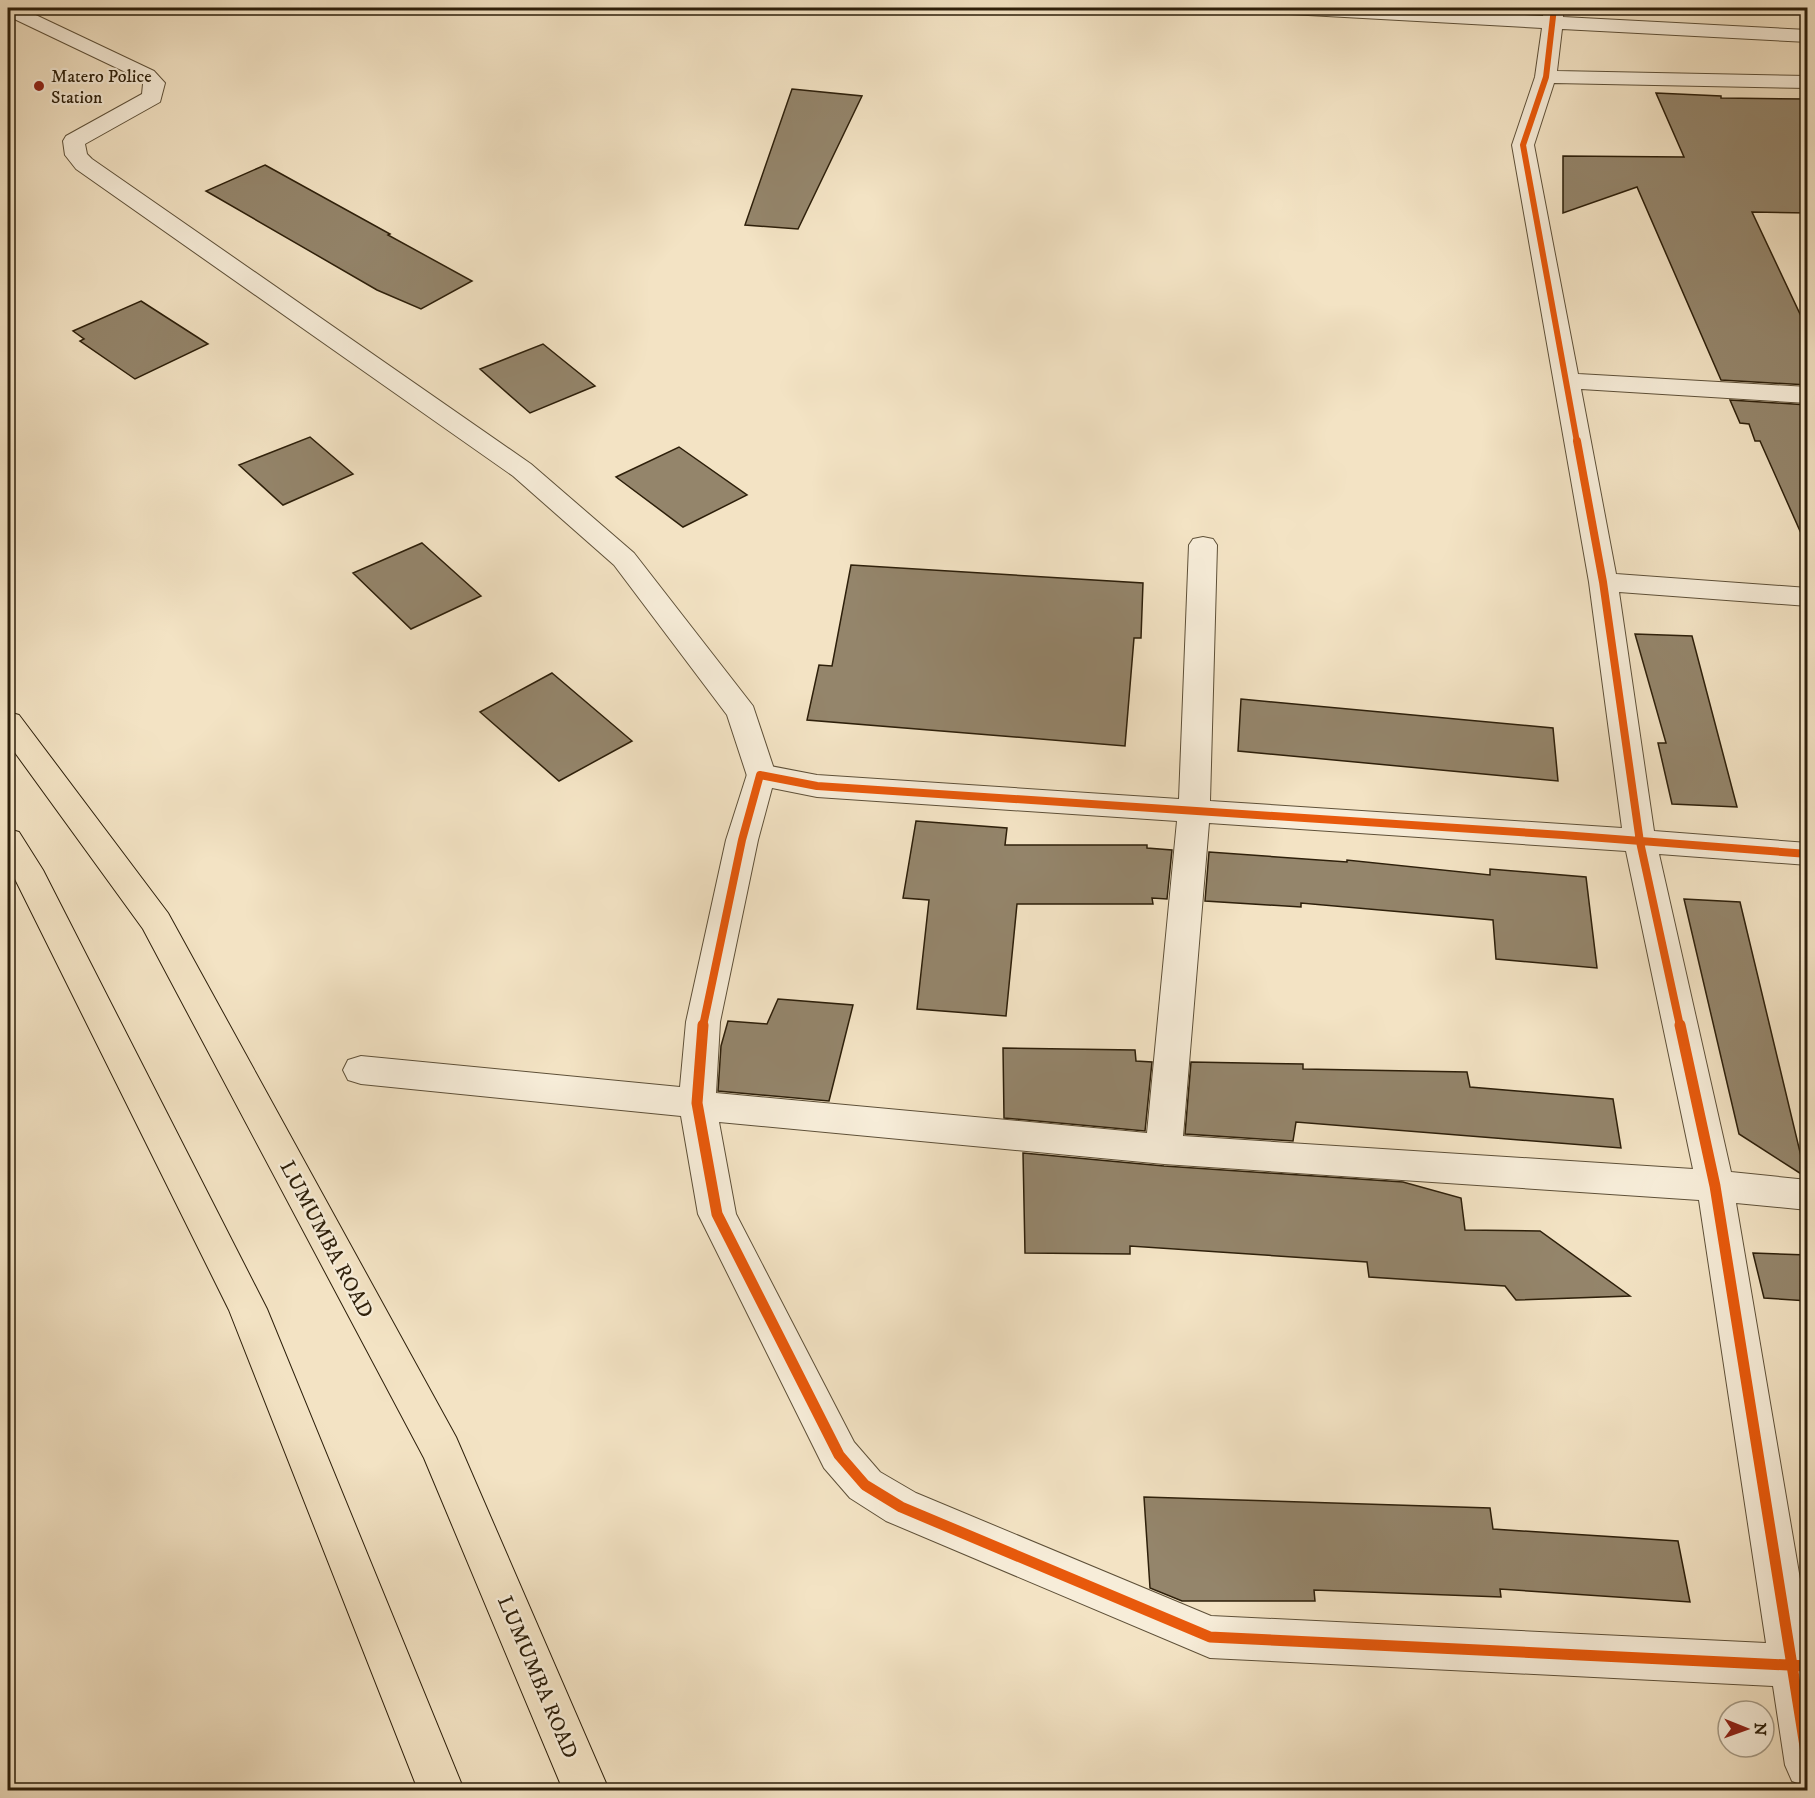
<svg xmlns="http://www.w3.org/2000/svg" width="1815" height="1798" font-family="'IM FELL DW Pica',serif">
  <rect width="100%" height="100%" fill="#f3e3c4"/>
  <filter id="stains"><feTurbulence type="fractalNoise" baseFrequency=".00333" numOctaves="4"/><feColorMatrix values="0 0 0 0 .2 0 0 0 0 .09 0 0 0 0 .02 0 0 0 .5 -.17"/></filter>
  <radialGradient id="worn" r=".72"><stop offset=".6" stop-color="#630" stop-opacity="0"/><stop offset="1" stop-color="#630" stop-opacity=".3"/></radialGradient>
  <path fill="#94856b" stroke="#2d1f0a" stroke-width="1.5" d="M792,89L862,96L798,229L745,225Z
    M1656,93L1721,96V98L1808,99V213L1752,212L1808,331V385L1721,380L1637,187L1563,213V156L1684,157Z
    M265,165L390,234L388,235L472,281L421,309L377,290L206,191Z
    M141,301L208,344L135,379L80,341L84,339L73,331Z
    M543,344L595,386L530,413L480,369Z
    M1730,400L1808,405V549L1760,441H1755L1749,424L1740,423Z
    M310,437L353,474L283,505L239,465Z
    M679,447L747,495L683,527L616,477Z
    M422,543L481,596L411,629L353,573Z
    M851,565L1143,583L1141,638H1134L1125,746L807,720L819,665L832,666Z
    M1635,634L1692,636L1737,807L1672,804L1658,743H1666Z
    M552,673L632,741L559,781L480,712Z
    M1241,699L1553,728L1558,781L1238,751Z
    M916,821L1007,828L1005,845H1147V848L1172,850L1167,899L1152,898L1153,904H1017L1006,1016L917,1009L929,900L903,898Z
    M1209,852L1347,862V860L1490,875V869L1586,877L1597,968L1496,959L1493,920L1301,903V907L1205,901Z
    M1684,899L1740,902L1806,1177L1739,1134Z
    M778,999L853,1005L829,1101L718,1091L721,1046L728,1021L767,1024Z
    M1003,1048L1135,1050L1136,1061L1152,1062L1145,1131L1004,1118Z
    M1191,1062L1303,1064V1069L1467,1072L1470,1087L1613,1099L1621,1148L1296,1122L1293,1141L1185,1134Z
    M1023,1153L1164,1166L1403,1182L1461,1198L1465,1230L1540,1231L1630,1296L1516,1300L1505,1286L1369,1277L1367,1262L1130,1246V1254L1025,1253Z
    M1753,1253L1808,1255V1301L1764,1298Z
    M1144,1497L1490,1508L1493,1529L1678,1541L1690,1602L1500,1589L1501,1597L1314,1590L1315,1601H1182L1150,1588Z"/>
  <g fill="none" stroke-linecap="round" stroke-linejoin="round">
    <g stroke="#5e5038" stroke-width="2">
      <path id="lane" d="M8,8H21L154,71L165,83L160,102L85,144L87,154L92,159L531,464L634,553L753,706L776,775L771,782L760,786L749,782L727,715L614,565L513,476L76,169L65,155L63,141L66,136L142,94L143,84L140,79L8,16Z"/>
    </g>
    <g stroke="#5e5038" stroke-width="2">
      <path id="street" d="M1280,8H1392L1543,16L1544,8H1564L1563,17L1808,30V42L1562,29L1557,71L1808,76V88L1554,83L1534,145L1578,374L1808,387V403L1581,389L1616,574L1808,588V606L1619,592L1654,831L1808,843V865L1659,854L1731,1172L1808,1180V1210L1736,1203L1808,1626V1787L1792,1781L1785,1765L1773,1686L1210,1658L886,1521L850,1498L824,1468L698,1214L681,1116L361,1084L348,1080L343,1070L348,1060L361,1056L680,1087L686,1022L726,840L749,768L760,764L817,775L1179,799L1189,545L1193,539L1203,537L1213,539L1217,545L1210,801L1622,828L1589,582L1512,145L1535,77L1542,28L1290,14L1283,12ZM772,788L817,797L1177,821L1147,1133L716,1093L720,1022L758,840ZM1209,823L1626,851L1693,1169L1183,1136ZM719,1122L1164,1164L1699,1200L1766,1643L1211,1616L916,1493L880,1472L854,1442L736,1214Z"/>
    </g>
    <g stroke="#2d1f0a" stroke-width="2">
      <path id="primary" d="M8,712L19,715L168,913L456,1437L609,1790H563L424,1458L143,929L8,743Z
        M8,829L19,832L43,870L267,1309L464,1790H418L229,1310L8,865Z"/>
    </g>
    <use href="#lane" fill="#f7edd9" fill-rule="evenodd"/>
    <use href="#street" fill="#f7edd9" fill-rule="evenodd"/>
    <use href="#primary" fill="#f3e3c4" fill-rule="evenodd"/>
    <g stroke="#f7edd9" stroke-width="8">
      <path id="cycleway-far2" d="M1554,8L1546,77L1523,145L1577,442"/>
    </g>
    <g stroke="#f7edd9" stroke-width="12">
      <path id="cycleway-far1" d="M1577,441L1603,582L1640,842L1680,1026
        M703,1026L742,840L760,775L817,786L1563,835L1808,854"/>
    </g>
    <g stroke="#f7edd9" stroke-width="15">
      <path id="cycleway" d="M703,1025L697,1103L717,1214L839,1455L865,1485L901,1507L1210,1637L1808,1666
        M1680,1025L1715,1186L1808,1765"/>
    </g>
    <use href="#cycleway-far2" stroke="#e8590c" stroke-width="6"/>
    <use href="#cycleway-far1" stroke="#e8590c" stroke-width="8"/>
    <use href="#cycleway" stroke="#e8590c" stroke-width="11"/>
  </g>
  <circle fill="#8f2418" stroke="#f7edd9" stroke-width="2" cx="39" cy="86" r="6"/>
  <g text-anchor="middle" stroke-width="4.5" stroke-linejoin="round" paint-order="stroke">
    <g font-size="18" fill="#2d1f0a" stroke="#f7edd9" text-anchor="start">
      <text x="51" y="82">Matero Police<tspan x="51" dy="21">Station</tspan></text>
    </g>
    <g font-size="21" fill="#2d1f0a" stroke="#f7edd9">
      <text transform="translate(327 1239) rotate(62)" y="7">LUMUMBA ROAD</text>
      <text transform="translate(538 1677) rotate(67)" y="7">LUMUMBA ROAD</text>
    </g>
  </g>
  <rect width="1815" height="1798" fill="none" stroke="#f3e3c4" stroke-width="30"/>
  <rect x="9" y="9" width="1797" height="1780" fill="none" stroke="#2d1f0a" stroke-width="3"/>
  <rect x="15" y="15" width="1785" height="1768" fill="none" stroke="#2d1f0a" stroke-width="1.5"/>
  <g transform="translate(1746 1729) rotate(91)"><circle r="28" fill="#f7edd9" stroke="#a69b86" stroke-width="1.5"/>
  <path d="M0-4.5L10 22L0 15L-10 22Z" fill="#8f2418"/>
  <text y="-9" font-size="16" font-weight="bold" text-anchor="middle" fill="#2d1f0a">N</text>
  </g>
  <rect width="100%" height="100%" filter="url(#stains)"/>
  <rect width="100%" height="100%" fill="url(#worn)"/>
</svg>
